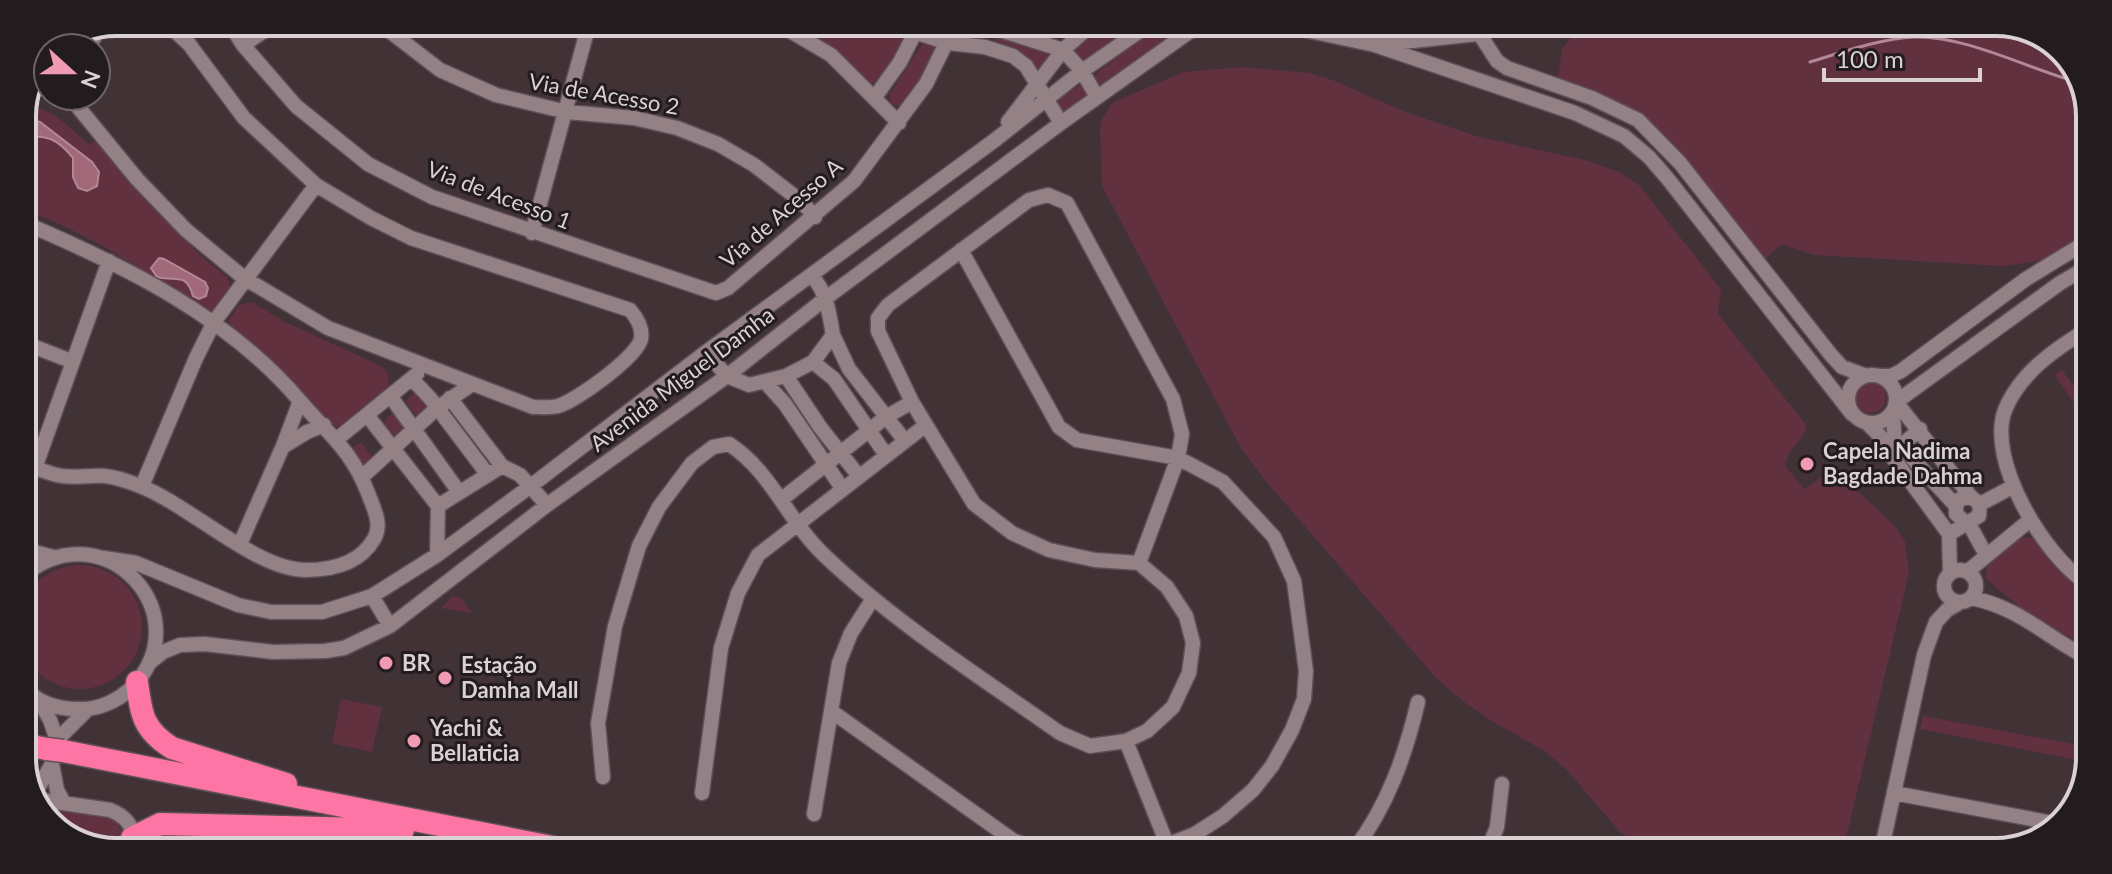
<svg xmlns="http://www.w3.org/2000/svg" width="2112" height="874" font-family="Lato,sans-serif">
  <rect width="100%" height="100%" fill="#413236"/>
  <path fill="#613140" d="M783,24L915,25L880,82L868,83Z
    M962,25L981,29L984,33L981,39L962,37L959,31Z
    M986,25L1077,26C1048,49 1019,33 986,25Z
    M1102,26H1138L1087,62L1080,59L1075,51L1079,41Z
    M1158,26H1180V28L1103,86L1097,83L1094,77L1099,71Z
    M1380,27H1465L1383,38Z
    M1579,27L2031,29L2071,59L2090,110L2089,236L2039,261L2002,266L1814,255L1782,244L1766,258H1757L1646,118L1558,77L1562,49Z
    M996,36L1051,51L1038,72H1035L994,43Z
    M924,41L934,46L935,51L905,104L897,106L890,102V94Z
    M1243,67L1310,73L1335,81L1403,111L1479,137L1585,160L1619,172L1639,185L1721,289L1718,314L1807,426C1803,442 1789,446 1785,466L1805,489L1833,468L1894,525L1905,541L1909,573L1843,851H1659L1634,842L1619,831L1567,770L1546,752L1492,721L1464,702L1437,679L1264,479L1241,448L1102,186L1100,128L1101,121L1112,103L1183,72Z
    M1080,85L1088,91V99L1066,113L1057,106L1058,100Z
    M26,103L55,115L90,145L99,135L120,168L152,205L202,257L227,277L232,292L220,308L209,311C175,295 145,271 113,252C84,236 53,220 22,208V111Z
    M252,302L285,322L379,365L388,373L389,388L345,425L332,428L228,327L229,320L239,305Z
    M2062,370L2087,404V421L2054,375Z
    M1854 397a16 16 0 1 1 32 0a16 16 0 1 1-32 0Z
    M414,393L418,394L426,408L419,416L416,415L406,401Z
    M394,413L406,427L396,435L390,433L384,424L388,416Z
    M361,442L373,458L366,464L358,463L352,453L355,446Z
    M2030,537L2037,540L2085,589L2084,645L2030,615L1986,579L1987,563L2019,539Z
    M18 627a62 62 0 1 1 124 0a62 62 0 1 1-124 0Z
    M453,596L460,597L472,613L441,608Z
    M341,699L382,707L372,752L332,743Z
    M1923,716L2083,746V761L1920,729Z
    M45,805L114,820L122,830L119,845H81L41,815L38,806Z"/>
  <path fill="#a2697a" stroke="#b38895" stroke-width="2" d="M22,117L40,122L92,162L99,172L97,186L87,191L78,188L73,177V158C58,139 45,133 22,138Z
    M159,258L164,259L205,282L208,288L206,296L199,299L193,296C186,272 177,282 157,277L151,268Z"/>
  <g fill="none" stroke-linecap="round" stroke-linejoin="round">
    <path stroke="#b38895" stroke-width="3" d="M1810,62C1843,52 1879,39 1914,37C1960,35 2019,64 2064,78L2079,80"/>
    <g stroke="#5e5054" stroke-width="17">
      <path id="minor" d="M229,22L243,45L296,106L368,164L432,197L716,293L728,288L854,181L926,84L955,25
        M379,23L440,70L496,95L567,112L634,118L677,128L718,144L754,165L802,202L815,217
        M778,24L831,55L899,123
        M984,25L1063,50L1082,71L1097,97
        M1286,26L1375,45L1477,34L1496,27
        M1475,27L1497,61L1507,68L1592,98L1638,120L1680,163L1831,355L1842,367L1864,375
        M915,32L948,43L985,47L1013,56L1026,66L1061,123
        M243,45L276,23
        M1375,45L1575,113L1624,136L1649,157L1668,179L1852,414
        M1375,45L1378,27
        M88,48L99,29
        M36,79L48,84
        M69,96L137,179L186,230L244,278L328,328L533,407C541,407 550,408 558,406C576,401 637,357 641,339C643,328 637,318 630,310L411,238L371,218L316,185L244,118L189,44L165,22
        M875,97L900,62L919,25
        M1008,122L1063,50L1090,26
        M22,222C123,265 228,316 300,401C328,434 351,449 368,493C373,507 383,524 374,539C360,563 333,570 306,570C256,570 191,506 140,486C130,482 116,477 105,476C89,475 72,479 57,475C45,472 34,467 22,464
        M532,233L589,24
        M961,250L1059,427L1077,440L1178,458L1223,482L1274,537L1294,581L1306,671L1304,699L1292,730L1272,766L1253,790L1223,816L1195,834L1157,849
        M833,335L849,369L905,441
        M22,342L71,361
        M706,352L727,376L749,385L786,376L813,362L833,335C829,312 827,292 811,275
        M813,362L834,379L886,455
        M1848 399a24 24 0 1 1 48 0a24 24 0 1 1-48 0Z
        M786,376L820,427L858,475
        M1881,376H1891L1901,371L2026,279L2088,241
        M412,379L430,398L488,475
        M766,383L785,404L842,488
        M391,397L459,492
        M450,398L502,466
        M367,415L438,506
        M1867,423L1895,451L1893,412
        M1920,429L1891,455L1949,534L1950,572
        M337,439L417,374
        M284,446L307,432L324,425
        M1901,446L1956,506
        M35,468L109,261
        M362,477L437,408L471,385
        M142,486L196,358L214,322L316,185
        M1971,497L1896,402L2060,283L2088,267
        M782,499L886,417L912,402
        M1980,504L2014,486
        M1968,522L1986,555
        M1949,534L1979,516L1980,504L1971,497L1960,499L1956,506V514L1965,522
        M240,544L283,446L300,401
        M22,549L54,557
        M437,555L438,506L502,466L520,475L547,505
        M104,558L136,563L238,605L271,612H322L372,596L437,555L532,485L706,352L995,140L1082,71L1147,26
        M1944 586a16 16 0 1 1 32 0a16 16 0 1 1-32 0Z
        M1968,571L2030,520
        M22,577C105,505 206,620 128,691C116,701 99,709 83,709C60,710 38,704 22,686
        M2085,582C2044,555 1986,460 2005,410C2020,373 2055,349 2088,329
        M372,596L390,626
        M1971,598C2018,607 2044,635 2084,656
        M149,663L163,652L180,645L205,644L273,652L325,651L344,648L390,626L547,505L727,376L826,298L1061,123L1189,32L1208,26
        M39,700L50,720L57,740
        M831,711L1014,841L1036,848
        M1126,741L1169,849
        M52,764L57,790L64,803
        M603,777L598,723L615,626L639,546L659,507L692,463L713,447L729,444C771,471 788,521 824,555C895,623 979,676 1060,733L1090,746L1126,741L1147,731L1173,707L1189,673L1193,643L1186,616L1167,587L1139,563L1095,560L1049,550L1012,533L974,504L912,402L878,331V318L888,305L1029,200L1048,195L1067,203L1173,399L1182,434L1178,458L1139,563
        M702,793L721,648L738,593L758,555L926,425
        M1894,793L2058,824
        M34,795L52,764L57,740L88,709
        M35,799L110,810C123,815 138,827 129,842
        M814,814L839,663L851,633L872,600
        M1354,850C1388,805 1405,756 1418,702
        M1488,850L1497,827L1502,784
        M1881,852L1924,655L1936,622L1947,610L1961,602"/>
    </g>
    <g stroke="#5e5054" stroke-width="25">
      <path id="highway" d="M137,682C141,714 143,730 172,748L286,784
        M22,744L47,749
        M63,751L552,847
        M132,838L160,824L403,830"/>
    </g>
    <use href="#minor" stroke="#948186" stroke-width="14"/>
    <use href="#highway" stroke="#fd75a4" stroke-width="22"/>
    <g stroke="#5e5054" stroke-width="25" stroke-linecap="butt">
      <path id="highway-bridge" d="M47,749L63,751"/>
    </g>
    <use href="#highway-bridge" stroke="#fd75a4" stroke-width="22"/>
  </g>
  <g fill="#f19ab3" stroke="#231c1e" stroke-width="3">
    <circle cx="1807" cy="464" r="8"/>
    <circle cx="386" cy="663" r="8"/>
    <circle cx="445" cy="678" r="8"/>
    <circle cx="414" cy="741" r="8"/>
  </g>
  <g text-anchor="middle" stroke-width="6" stroke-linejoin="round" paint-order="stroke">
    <g font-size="22" fill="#dbd1d3" stroke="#231c1e">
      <text transform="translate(604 94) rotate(10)" y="8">Via de Acesso 2</text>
      <text transform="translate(499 195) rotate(21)" y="8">Via de Acesso 1</text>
      <text transform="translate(781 213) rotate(-41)" y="8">Via de Acesso A</text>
      <text transform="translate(682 379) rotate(-37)" y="8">Avenida Miguel Damha</text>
    </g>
    <g font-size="22" font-weight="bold" fill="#dbd1d3" stroke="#231c1e" text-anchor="start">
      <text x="1823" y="459">Capela Nadima<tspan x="1823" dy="25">Bagdade Dahma</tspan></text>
      <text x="402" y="671">BR</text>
      <text x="461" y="673">Estação<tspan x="461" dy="25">Damha Mall</tspan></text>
      <text x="430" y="736">Yachi &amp;<tspan x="430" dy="25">Bellaticia</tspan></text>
    </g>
  </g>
  <path d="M0 0H2112V874H0ZM116 36H1996A80 80 0 0 1 2076 116V758A80 80 0 0 1 1996 838H116A80 80 0 0 1 36 758V116A80 80 0 0 1 116 36Z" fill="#231c1e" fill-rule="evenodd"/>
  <path fill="none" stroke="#dbd1d3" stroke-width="4" d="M116 36H1996A80 80 0 0 1 2076 116V758A80 80 0 0 1 1996 838H116A80 80 0 0 1 36 758V116A80 80 0 0 1 116 36Z"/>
  <g transform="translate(72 72) rotate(111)"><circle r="38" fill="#231c1e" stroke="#6d6466" stroke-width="2"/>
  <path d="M0-6L14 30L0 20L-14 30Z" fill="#f19ab3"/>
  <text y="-12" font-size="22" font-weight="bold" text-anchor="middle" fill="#dbd1d3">N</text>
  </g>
  <path d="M1824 68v12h156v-12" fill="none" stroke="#dbd1d3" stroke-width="4"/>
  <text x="1836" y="68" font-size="24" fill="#dbd1d3" stroke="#231c1e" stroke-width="6" paint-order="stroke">100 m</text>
</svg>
